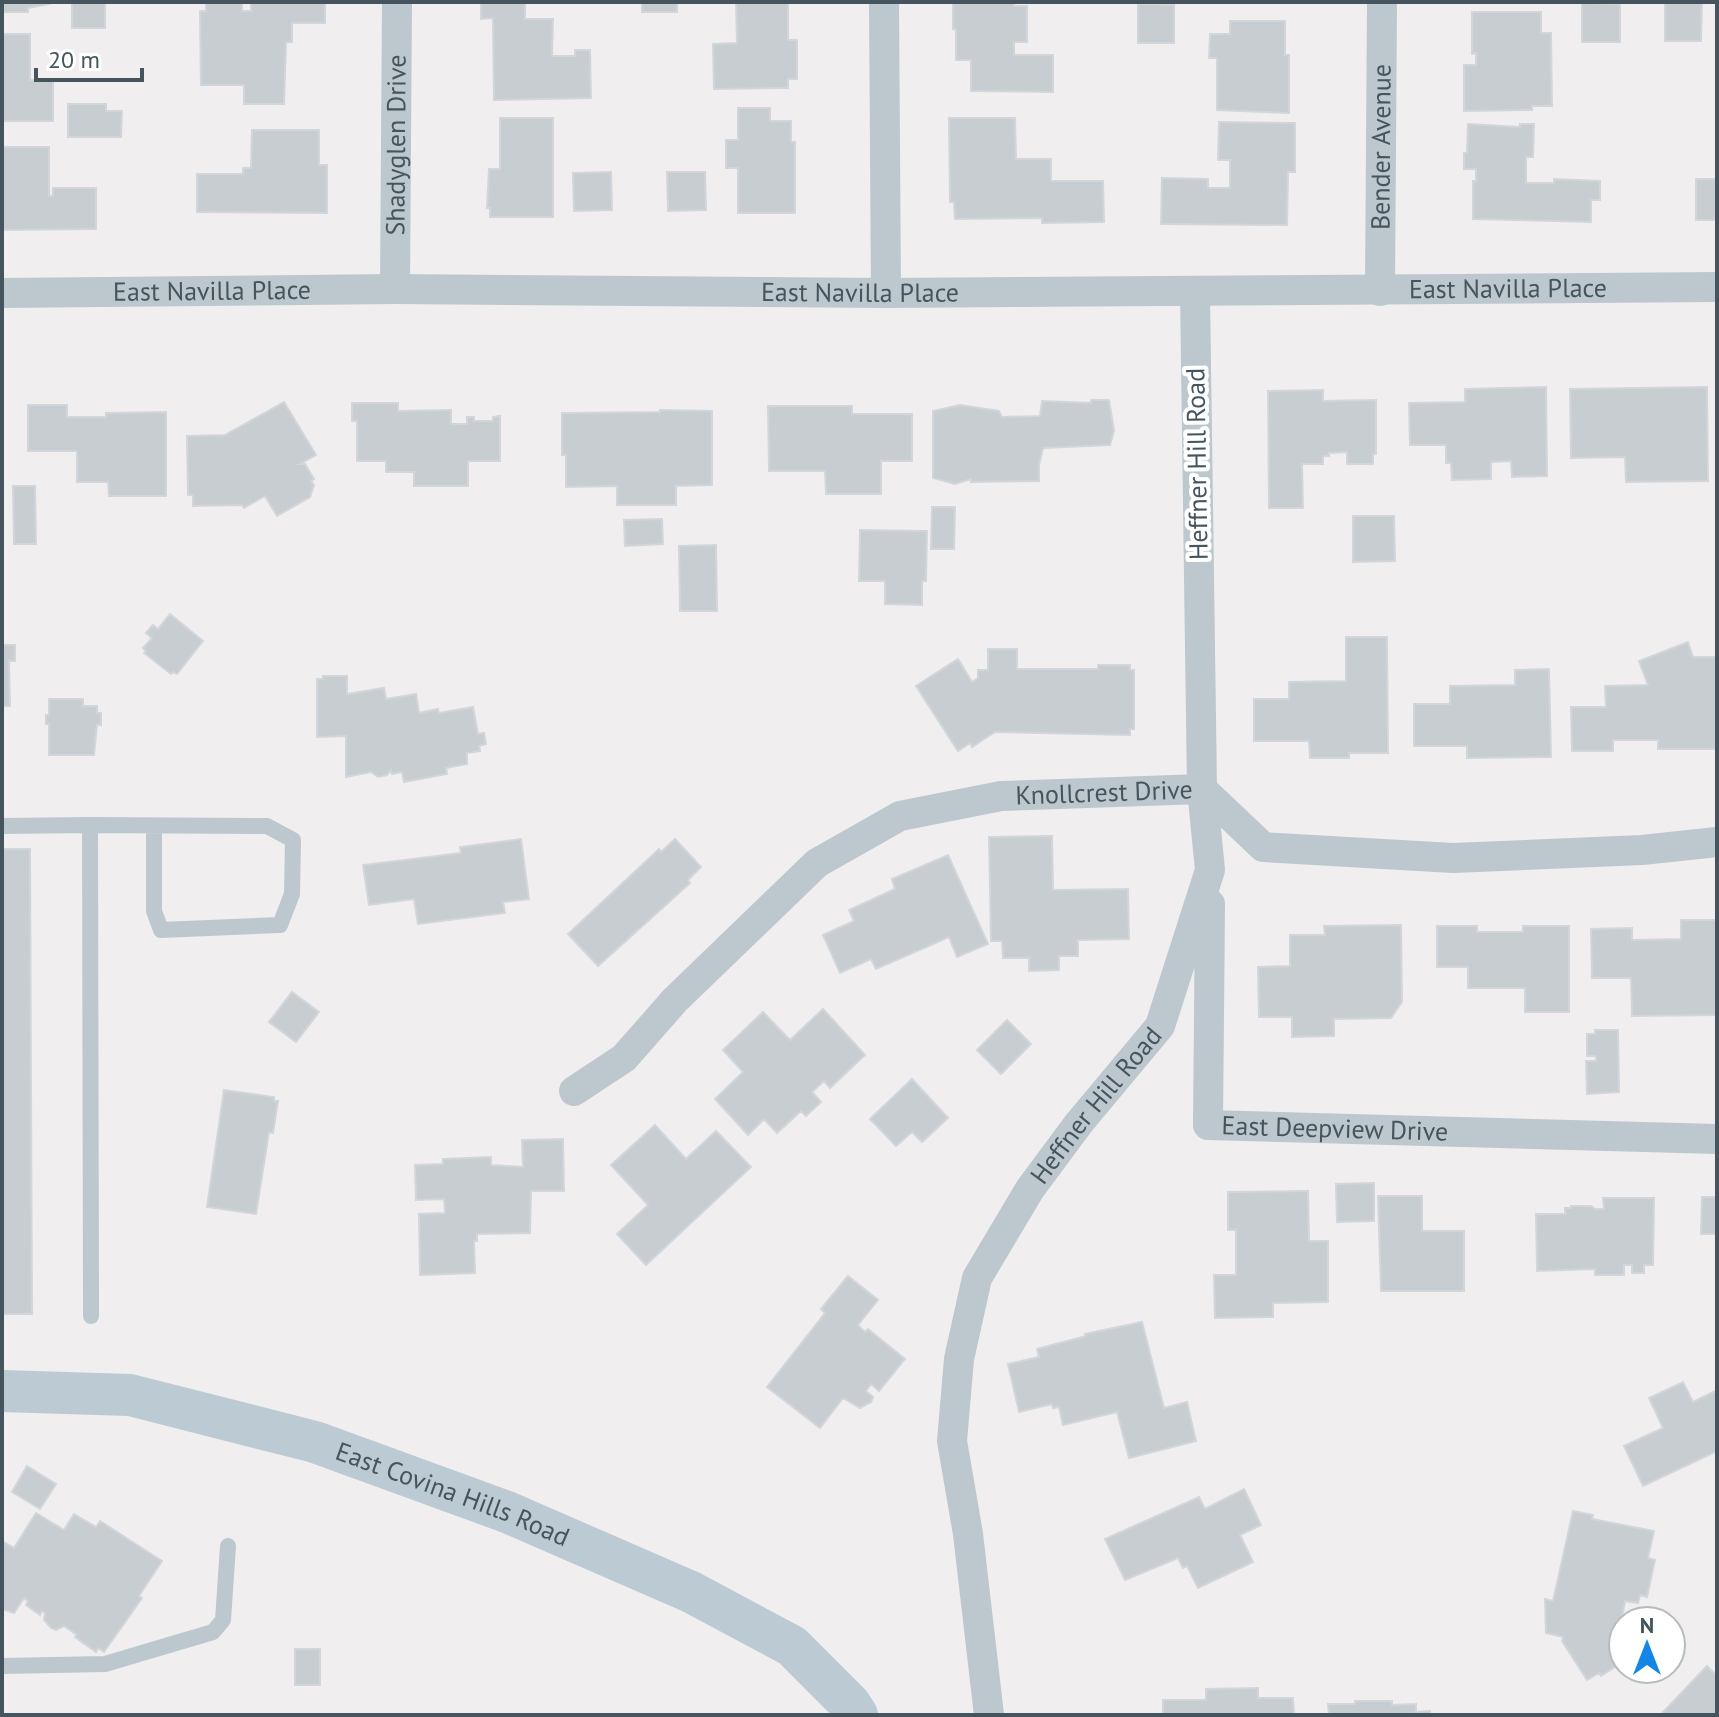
<svg xmlns="http://www.w3.org/2000/svg" width="1719" height="1717" font-family="'PT Sans',sans-serif">
  <rect width="100%" height="100%" fill="#f1eeef"/>
  <path fill="#c8cdd1" stroke="#d2d6da" stroke-width="2" d="M2,2H49V4L28,8V12H2Z
    M72,2H105V28H72Z
    M206,2H242V11H251V2H325V23H292V42H286L284,104H244V85H201L200,11H206Z
    M481,2H525V19H553L552,56H575V50H590L591,98L494,100L493,18L481,19Z
    M642,2H677V12H642Z
    M736,2H788V40H797V79H788V88L714,89L713,44L737,43Z
    M953,2H1014V6H1027V42H1014V55H1053V92L971,91V60H956V29H953Z
    M1665,2H1702L1701,41H1665Z
    M1582,3L1620,4V42H1582Z
    M1138,4L1174,5V43H1138Z
    M1472,12H1541V33H1551L1552,106H1532V110L1464,111V65H1476V53L1472,54Z
    M1230,21H1285V55H1289V113L1217,110V58H1209L1210,34H1230Z
    M2,34H30V80H53V121H2Z
    M68,104H106V111H122L121,137H68Z
    M738,108H770V121H791V142H795V213H738V168H726V140H738Z
    M500,118H553V217H490V208H487L489,169H500Z
    M949,118H1015L1016,159H1051V181H1103L1104,222L1042,223V218L955,219L954,202H950Z
    M1219,122L1295,123V172H1288L1287,225L1161,224L1162,178L1208,179V188H1230V160H1218Z
    M1468,124L1520,127V124H1534L1533,157H1526V183H1554V179L1600,181V200H1591V222L1473,219V181H1476V169H1464V153H1467Z
    M252,130H319V165H327V213L197,212V174H243V168H251Z
    M2,147H49V196H53V188H96V229L2,230Z
    M611,172L612,210L574,211L573,173Z
    M667,172H705L706,210L668,211Z
    M1696,179H1717V220H1696Z
    M1546,387L1547,476L1512,477L1511,461L1491,462V479L1452,480L1451,463H1446V445H1410L1409,403L1465,402V389Z
    M1707,387L1708,481L1626,482L1625,457L1571,458L1570,389Z
    M1323,390V401L1376,400V454H1373V464H1347V452L1329,453V456H1323V464H1302L1303,508H1269L1268,391Z
    M1091,400H1109L1114,431L1110,445L1043,448L1039,465V481L971,482V479L955,484L933,478V411L960,405L999,411L1002,417L1040,416L1042,401L1091,403Z
    M284,402L316,455L300,464H305L314,479L311,481L314,485L310,497L277,516L265,496L244,508L242,505L193,506V495H188L187,436L225,435Z
    M352,403H398V411L451,410V424H467V417H474V421H493V417L500,416V461H468V486H414V472H386V461H357V421H352Z
    M28,405H67V417H106V413L166,412V496H109L108,482H77V451H28Z
    M768,406H852V414H912V461H881V494H826L825,471H769Z
    M660,410L712,411V485L676,486V505H617V486L566,487V455H562V413L660,412Z
    M13,486H35L36,544H14Z
    M932,507H955L954,549H931Z
    M1353,516H1394L1395,561L1353,562Z
    M662,519L663,544L625,546L624,520Z
    M860,530L927,531L926,581H922V605L885,604V581H859Z
    M716,545L717,611H680L679,546Z
    M170,614L203,641L177,674L173,672L171,674L144,653L146,651L143,648L152,638L146,633L153,625L158,629Z
    M1346,637H1387L1388,753H1349V758H1310L1309,741H1254V699H1289V682L1346,681Z
    M1688,642L1693,657H1717V749H1658V740H1613V751H1572L1571,707H1606L1605,686L1648,685L1639,661Z
    M2,645H15V661H9L10,706H2Z
    M988,649H1017V669H1098V665H1130V670H1134V729H1130V735L995,732L972,747L970,743L958,751L916,686L958,659L972,682L978,678V670H988Z
    M1549,669L1551,757L1467,758V746H1414V704H1450V686L1515,685V670Z
    M323,676H347V694L384,688L386,699L416,694L419,713L438,709L439,713L473,707L478,734L484,733L486,744L479,746L480,751L467,753V764L446,768L447,774L404,782L402,772L392,774L391,770L387,775L378,777L371,772L346,777V736L317,737V679H323Z
    M49,699H83V706H97V713H101V725H97L94,755H49V724H46V715H49Z
    M1052,836L1053,890L1128,889L1129,939L1078,940V956H1059V970L1029,971V958H1003L1002,941H991L989,837Z
    M521,839L529,899L503,902L505,913L418,924L414,899L369,905L363,865L461,853L460,847Z
    M675,839L701,867L688,880L690,883L598,966L568,934L659,849L661,852Z
    M2,849H30L32,1314H2Z
    M948,855L988,944L957,957L949,937L876,969L871,959L840,973L823,935L854,921L849,910L895,889L892,879Z
    M1681,920H1717V1015L1632,1016L1631,978H1592L1591,929L1632,928V940L1681,939Z
    M1401,925L1402,1002L1391,1018L1334,1019V1036L1292,1037V1017H1259L1258,967L1290,966V935H1325L1324,926Z
    M1437,926H1477V932H1523V926H1569V1012H1525V988H1468V967H1437Z
    M292,992L319,1012L296,1042L269,1022Z
    M823,1009L865,1055L830,1088L824,1081L812,1092L821,1102L806,1116L801,1111L777,1133L764,1119L748,1135L715,1099L743,1072L723,1050L763,1012L790,1040Z
    M1007,1020L1031,1044L1001,1074L977,1050Z
    M1595,1030H1618L1619,1092L1587,1094L1586,1061H1596V1056H1587V1034H1595Z
    M912,1079L948,1118L922,1142L912,1132L896,1146L870,1119Z
    M224,1090L274,1097V1101H278L273,1133L269,1132L256,1214L207,1207Z
    M655,1125L686,1159L716,1131L751,1167L646,1265L617,1234L648,1205L611,1165Z
    M563,1139L564,1191H531L530,1233L477,1234V1241H474L475,1273L420,1275L419,1214L445,1213L444,1199L416,1200L415,1165L443,1164V1159L491,1157V1165L523,1167L522,1140Z
    M1374,1183V1221L1337,1222L1336,1184Z
    M1308,1191L1309,1241H1328V1302L1273,1303V1317L1215,1318L1214,1275H1236V1230H1228V1192Z
    M1378,1196H1422V1231H1464V1291H1381Z
    M1702,1197H1717V1234H1701Z
    M1603,1198H1654L1653,1265H1644V1273H1632V1265H1624V1275H1595V1269L1537,1271L1536,1214H1565V1208H1571V1206H1591L1595,1209H1604Z
    M848,1276L878,1300L858,1325L865,1332L868,1329L905,1359L879,1391L871,1384L866,1391L873,1397L871,1402L860,1408L843,1398L820,1428L767,1387L825,1313L821,1309Z
    M1142,1322L1164,1408L1187,1402L1196,1441L1129,1458L1117,1412L1063,1425L1059,1407L1053,1408L1052,1404L1019,1412L1008,1364L1039,1357L1037,1349L1086,1336L1085,1334Z
    M1683,1382L1693,1402L1717,1390V1451L1643,1486L1624,1446L1663,1428L1649,1398Z
    M27,1466L56,1484L40,1509L12,1492Z
    M1244,1489L1261,1525L1240,1535L1253,1562L1198,1588L1187,1566L1183,1568L1178,1558L1125,1580L1105,1539L1199,1497L1205,1509Z
    M1573,1511L1593,1515L1592,1519L1654,1531L1648,1558L1655,1560L1647,1597L1640,1595L1638,1603L1625,1601L1621,1624L1623,1662L1601,1676L1599,1673L1587,1680L1562,1641L1563,1637L1546,1633L1545,1599L1553,1601Z
    M36,1513L64,1530L74,1514L96,1527L100,1521L162,1561L139,1596L142,1598L104,1652L98,1648L96,1652L75,1637L77,1635L64,1626L56,1630L51,1628L44,1620L45,1613L42,1611L40,1615L26,1605L28,1601L24,1598L14,1613L2,1609V1541L14,1548Z
    M295,1649H320V1685H295Z
    M1707,1666L1717,1676V1715H1665L1663,1712Z
    M1258,1688V1698H1293L1294,1715H1163V1700H1206V1689Z
    M1355,1701H1392V1705L1416,1704V1712L1430,1711V1715H1329L1328,1704H1355Z"/>
  <g fill="none" stroke-linecap="round" stroke-linejoin="round">
    <path stroke="#bcc8ce" stroke-width="16" d="M90,825L267,826L293,840L292,894L280,925L161,930L154,911V826
      M2,826L90,825L91,1316
      M2,1666L105,1664L213,1632L223,1620L228,1546"/>
    <g stroke="#bcc8ce" stroke-width="30">
      <path d="M884,2L886,293"/>
      <path id="s1" d="M395,289L397,2"/>
      <path id="s2" d="M1380,291L1382,2"/>
      <path id="s3" d="M2,293L395,289L886,293L1717,287"/>
      <path id="s4" d="M1210,904L1208,1125L1717,1139"/>
      <path id="s5" d="M574,1091L624,1058L675,1000L817,863L900,816L1001,796L1202,789L1263,847L1453,858L1642,850L1717,842"/>
      <path id="s6" d="M989,1715L968,1534L952,1441L959,1359L977,1278L1030,1189L1079,1123L1160,1026L1210,870L1202,789L1195,292"/>
    </g>
    <path stroke="#bccad3" stroke-width="42" id="s7" d="M2,1391L130,1395L315,1442L507,1512L691,1592L792,1646L850,1704L857,1715"/>
  </g>
  <g text-anchor="middle" stroke-width="8" stroke-linejoin="round" paint-order="stroke">
    <g font-size="26" fill="#46555d" stroke="#fff">
      <text dy="9" stroke="none"><textPath href="#s1" startOffset="144">Shadyglen Drive</textPath></text>
      <text dy="9" stroke="none"><textPath href="#s2" startOffset="144">Bender Avenue</textPath></text>
      <text dy="9" stroke="none"><textPath href="#s3" startOffset="1506">East Navilla Place</textPath></text>
      <text dy="9" stroke="none"><textPath href="#s3" startOffset="210">East Navilla Place</textPath></text>
      <text dy="9" stroke="none"><textPath href="#s3" startOffset="858">East Navilla Place</textPath></text>
      <text transform="translate(1197 464) rotate(-91)" y="9">Heffner Hill Road</text>
      <text dy="9" stroke="none"><textPath href="#s5" startOffset="636">Knollcrest Drive</textPath></text>
      <text dy="9" stroke="none"><textPath href="#s6" startOffset="652">Heffner Hill Road</textPath></text>
      <text dy="9" stroke="none"><textPath href="#s4" startOffset="348">East Deepview Drive</textPath></text>
      <text dy="9" stroke="none"><textPath href="#s7" startOffset="466">East Covina Hills Road</textPath></text>
    </g>
  </g>
  <rect width="1719" height="1717" fill="none" stroke="#46555d" stroke-width="8"/>
  <g transform="translate(1647 1645)"><circle r="38" fill="#ffffff" stroke="#b5bbbe" stroke-width="2"/>
  <path d="M0-6L14 30L0 20L-14 30Z" fill="#1487e6"/>
  <text y="-12" font-size="22" font-weight="bold" text-anchor="middle" fill="#46555d">N</text>
  </g>
  <path d="M36 68v12h106v-12" fill="none" stroke="#46555d" stroke-width="4"/>
  <text x="48" y="68" font-size="24" fill="#46555d" stroke="#ffffff" stroke-width="6" paint-order="stroke">20 m</text>
</svg>
